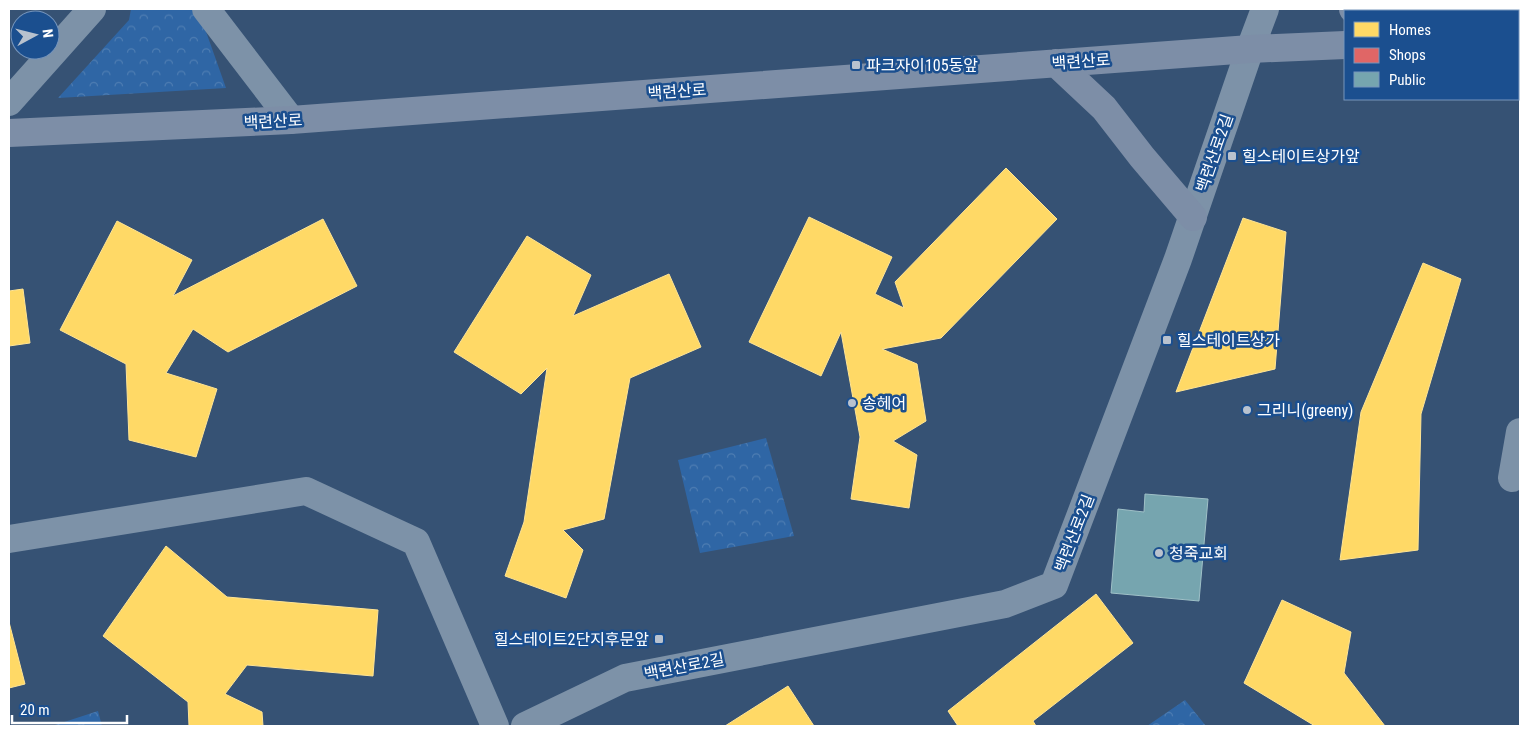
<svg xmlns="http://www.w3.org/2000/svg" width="1529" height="735" font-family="'Roboto Condensed','Noto Sans KR',sans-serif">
  <defs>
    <pattern id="park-crowns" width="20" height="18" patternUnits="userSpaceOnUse" patternTransform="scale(1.25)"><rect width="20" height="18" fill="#2f66a5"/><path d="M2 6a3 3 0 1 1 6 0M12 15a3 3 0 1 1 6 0" fill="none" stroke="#4e7db2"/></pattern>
  </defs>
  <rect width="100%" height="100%" fill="#365274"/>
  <path fill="url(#park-crowns)" d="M131,9H198L226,88L58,98L129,20Z
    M766,438L794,536L700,553L678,460Z
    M1185,700L1206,726H1147Z
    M98,711L102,726H52Z"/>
  <path fill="#ffd966" stroke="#ffe494" d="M1006,168L1057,219L941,338L882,349L917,364L926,421L893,441L917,455L909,508L851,499L860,437L841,332L821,376L749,342L809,217L892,257L875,294L904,308L895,282Z
    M1243,218L1286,232L1275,369L1176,392Z
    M323,219L357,286L228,352L193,329L166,373L217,389L196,457L129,440L126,364L60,330L117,221L192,260L173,296Z
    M527,236L591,275L573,316L669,274L701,347L630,378L604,519L563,530L583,550L566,598L505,576L524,522L547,368L521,394L454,352Z
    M1423,263L1461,279L1421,414L1418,550L1340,560L1361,412Z
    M23,289L30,343L9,346V291Z
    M166,546L227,597L378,610L373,676L247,665L225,694L262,712L263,726H189L188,702L103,636Z
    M1096,594L1133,643L1033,721L1036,726H958L948,711Z
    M1282,600L1351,632L1344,673L1385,726H1315L1244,683Z
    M9,622L25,684L9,688Z
    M788,686L814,726H725Z"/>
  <path fill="#e06666" stroke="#e99494" d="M1410,9H1504V11H1410Z"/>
  <path fill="#76a5af" stroke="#9fc0c7" d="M1145,494L1208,499L1199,601L1111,593L1118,509L1144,512Z"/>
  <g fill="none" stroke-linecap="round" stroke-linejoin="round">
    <path stroke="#7d92a8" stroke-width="28" d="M206,9L291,120
      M9,102L92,9
      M1512,478L1520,432
      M9,539L306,491L416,542L495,726
      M525,726L625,678L1005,604L1054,585L1178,259L1250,49L1265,9"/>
    <path stroke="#7d8ea7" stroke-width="28" d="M1353,9L1355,11
      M1518,53H1520
      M1056,63L1104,108L1142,157L1193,217
      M9,133L291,120L1250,49L1345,45"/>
  </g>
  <g fill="#b9c2ce" stroke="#1b4f8f" stroke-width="2">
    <rect x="851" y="60" width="10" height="10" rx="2.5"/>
    <rect x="1227" y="151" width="10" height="10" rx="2.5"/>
    <rect x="1162" y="335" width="10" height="10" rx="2.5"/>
    <circle cx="852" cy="403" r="5"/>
    <circle cx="1247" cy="410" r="5"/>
    <circle cx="1159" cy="553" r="5"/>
    <rect x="654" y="634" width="10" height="10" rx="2.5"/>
  </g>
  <g text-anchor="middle" stroke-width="5" stroke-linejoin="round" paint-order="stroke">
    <g font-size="16" fill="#fff" stroke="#1b4f8f">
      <text transform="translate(1081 61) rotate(-4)" y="6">백련산로</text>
      <text transform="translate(677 91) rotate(-4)" y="6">백련산로</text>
      <text transform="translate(273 121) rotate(-3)" y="6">백련산로</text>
      <text transform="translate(1214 153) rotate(-71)" y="6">백련산로2길</text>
      <text transform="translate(1074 533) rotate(-69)" y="6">백련산로2길</text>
      <text transform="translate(684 666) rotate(-11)" y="6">백련산로2길</text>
    </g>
    <g font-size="16" fill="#fff" stroke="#1b4f8f" text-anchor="start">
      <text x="866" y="71">파크자이105동앞</text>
      <text x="1242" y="162">힐스테이트상가앞</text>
      <text x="1177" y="346">힐스테이트상가</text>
      <text x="862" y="409">송헤어</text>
      <text x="1257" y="416">그리니(greeny)</text>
      <text x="1169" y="559">청죽교회</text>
      <text x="649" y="645" text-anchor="end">힐스테이트2단지후문앞</text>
    </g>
  </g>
  <rect width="1529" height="735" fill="none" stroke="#ffffff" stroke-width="20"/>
  <rect x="1344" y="10" width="175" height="90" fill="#1b4f8f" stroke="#7695bc"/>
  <rect x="1354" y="22" width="25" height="15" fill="#ffd966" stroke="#7695bc"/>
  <text x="1389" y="35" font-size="15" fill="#ffffff">Homes</text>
  <rect x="1354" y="48" width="25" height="15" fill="#e06666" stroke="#7695bc"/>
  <text x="1389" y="60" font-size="15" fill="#ffffff">Shops</text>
  <rect x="1354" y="72" width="25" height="15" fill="#76a5af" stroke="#7695bc"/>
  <text x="1389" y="85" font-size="15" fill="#ffffff">Public</text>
  <g transform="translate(35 35) rotate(83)"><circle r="24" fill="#1b4f8f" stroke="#7695bc"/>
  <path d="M0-4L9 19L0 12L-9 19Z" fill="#b9c2ce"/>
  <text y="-8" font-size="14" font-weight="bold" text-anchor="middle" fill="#ffffff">N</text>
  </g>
  <path d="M12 715v8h115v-8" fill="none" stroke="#ffffff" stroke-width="2.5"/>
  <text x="20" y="715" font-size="15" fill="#ffffff" stroke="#1b4f8f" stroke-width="4" paint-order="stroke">20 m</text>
</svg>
